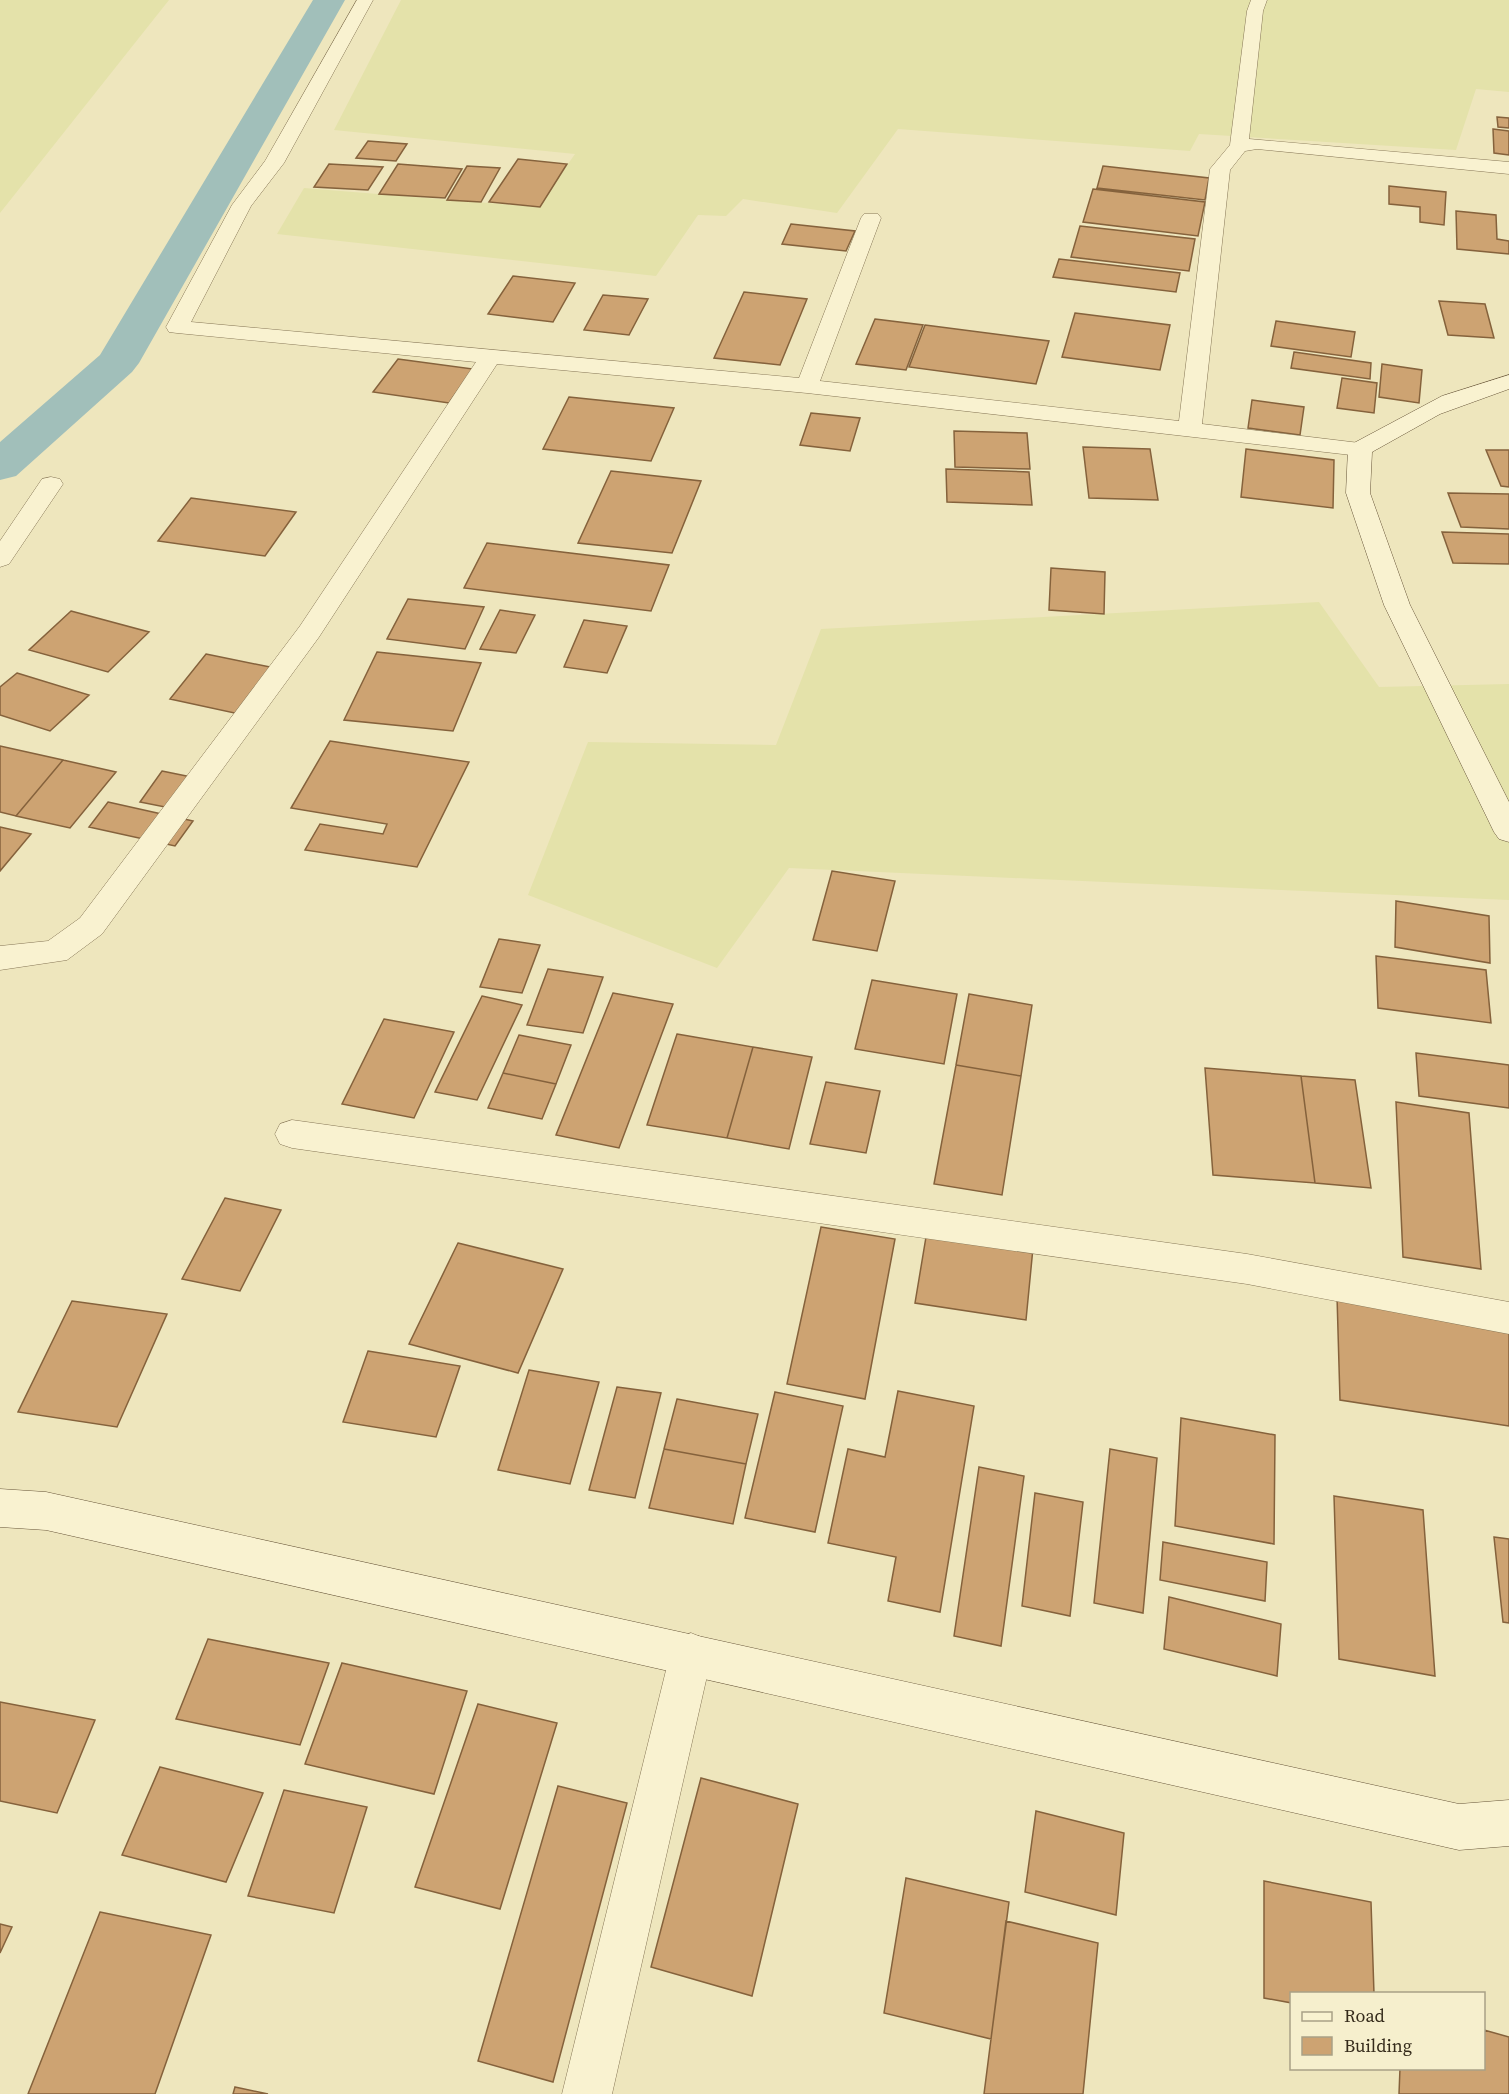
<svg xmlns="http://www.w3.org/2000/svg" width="1509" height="2094" font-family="'Source Serif 4',serif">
  <rect width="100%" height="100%" fill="#eee6bd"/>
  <path fill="#e4e2aa" d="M0,0H169L0,213Z
    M401,0H1509V92L1476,89L1456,150L1199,134L1190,151L898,129L837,213L743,199L726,216L698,215L656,276L277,234L304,188L538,207L575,154L334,130Z
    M1319,602L1379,687L1509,684V900L789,868L717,968L528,895L588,742L776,745L821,629Z"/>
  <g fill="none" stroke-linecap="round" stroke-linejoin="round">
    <path fill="#a1bfba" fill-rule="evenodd" d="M313,0H345L139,363L132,372L16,476L0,480V442L100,355Z"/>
  </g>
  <path fill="#cda372" stroke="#85623c" stroke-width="1.5" d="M1497,117L1509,118V128L1498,127Z
    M1493,129L1509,131V155L1494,153Z
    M368,141L407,144L396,161L356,158Z
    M518,159L567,164L540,207L489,202Z
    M329,164L383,167L368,190L314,187Z
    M398,164L462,169L445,198L379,194Z
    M467,166L500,168L481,202L447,200Z
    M1103,166L1209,178L1205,200L1097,188Z
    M1389,186L1446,192L1444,225L1420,222V207L1389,204Z
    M1093,189L1205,202L1198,236L1083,222Z
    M1456,211L1496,215L1497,239L1509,241V254L1457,249Z
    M791,224L855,231L846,251L782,244Z
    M1080,226L1195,239L1189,271L1071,257Z
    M1059,259L1180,273L1176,292L1053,277Z
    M513,276L575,283L553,322L488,314Z
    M744,292L807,299L780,365L714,358Z
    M603,295L648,299L629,335L584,330Z
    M1439,301L1485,304L1494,338L1448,335Z
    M1075,313L1170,325L1160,370L1062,357Z
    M875,319L923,325L906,370L856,364Z
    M1276,321L1355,332L1351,357L1271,346Z
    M925,325L1049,341L1036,384L909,367Z
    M1294,352L1371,363L1370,379L1291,368Z
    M398,359L473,369L449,403L373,392Z
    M1382,364L1422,370L1419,403L1379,397Z
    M1342,378L1377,383L1374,413L1337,408Z
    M569,397L674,408L651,461L543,449Z
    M1252,400L1304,407L1300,435L1248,428Z
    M811,413L860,418L850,451L800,445Z
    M954,431L1027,433L1030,469L955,467Z
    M1083,447L1150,449L1158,500L1089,498Z
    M1246,449L1334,460L1333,508L1241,497Z
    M1486,450H1509V487L1501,486Z
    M946,469L1029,472L1032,505L947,502Z
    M611,471L701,481L672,553L578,543Z
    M1448,493L1509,494V529L1461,527Z
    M191,498L296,512L265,556L158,541Z
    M1442,532L1509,534V564L1453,563Z
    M487,543L669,565L651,611L464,588Z
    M1051,568L1105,572L1104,614L1049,610Z
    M408,599L484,607L465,649L387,639Z
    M500,610L535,615L516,653L480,649Z
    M71,611L149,632L108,672L29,650Z
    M584,620L627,626L607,673L564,667Z
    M377,652L481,663L453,731L344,720Z
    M206,654L275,668L239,714L170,699Z
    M17,673L89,695L50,731L0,715V687Z
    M330,741L469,762L417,867L305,850L320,824L383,834L387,824L291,808Z
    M0,746L63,760L16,816L0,812Z
    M63,760L116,772L70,828L16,816Z
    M162,771L211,781L190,812L140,802Z
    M108,802L193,821L175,846L89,827Z
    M0,827L31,834L0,871Z
    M832,871L895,881L877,951L813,940Z
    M1396,901L1489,916L1490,963L1395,947Z
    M499,939L540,945L522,993L480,987Z
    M1376,956L1486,970L1491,1023L1378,1008Z
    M548,969L603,977L583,1033L527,1025Z
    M872,980L957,994L944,1064L855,1049Z
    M613,993L673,1004L619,1148L556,1135Z
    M969,994L1032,1005L1021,1076L956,1065Z
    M482,996L522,1005L477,1100L435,1092Z
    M384,1019L454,1032L414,1118L342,1104Z
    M677,1034L753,1047L727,1138L647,1125Z
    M519,1035L571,1045L556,1084L503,1073Z
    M753,1047L812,1057L789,1149L727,1138Z
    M1416,1053L1509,1065V1108L1419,1096Z
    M956,1065L1021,1076L1002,1195L934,1184Z
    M1205,1068L1301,1076L1315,1183L1213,1175Z
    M503,1073L556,1084L542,1119L488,1108Z
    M1301,1076L1355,1080L1371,1188L1315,1183Z
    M826,1082L880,1091L866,1153L810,1144Z
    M1396,1102L1469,1113L1481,1269L1403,1257Z
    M225,1198L281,1210L240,1291L182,1279Z
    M821,1227L895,1239L865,1399L787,1384Z
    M927,1231L1033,1248L1026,1320L915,1303Z
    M458,1243L563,1269L518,1373L409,1344Z
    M1337,1296L1509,1321V1426L1340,1400Z
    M72,1301L167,1314L117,1427L18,1412Z
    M368,1351L460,1366L436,1437L343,1422Z
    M529,1370L599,1382L570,1484L498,1470Z
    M617,1387L661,1393L635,1498L589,1490Z
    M898,1391L974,1406L940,1612L888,1601L896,1557L828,1543L848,1449L885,1457Z
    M775,1392L843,1406L815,1532L745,1518Z
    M677,1399L758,1414L746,1464L664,1449Z
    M1181,1418L1275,1435L1274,1544L1175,1526Z
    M664,1449L746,1464L733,1524L649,1508Z
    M1110,1449L1157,1458L1143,1613L1094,1603Z
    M979,1467L1024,1476L1001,1646L954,1636Z
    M1035,1493L1083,1502L1070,1616L1022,1606Z
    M1334,1496L1423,1510L1435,1676L1339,1659Z
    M1494,1537L1509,1539V1623L1503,1622Z
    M1163,1542L1267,1562L1265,1601L1160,1580Z
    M1169,1597L1281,1624L1277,1676L1164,1649Z
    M208,1639L329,1663L300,1745L176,1719Z
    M342,1663L467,1691L434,1794L305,1764Z
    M0,1702L95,1720L57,1813L0,1801Z
    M478,1704L557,1723L500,1909L415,1887Z
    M160,1767L263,1793L226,1882L122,1855Z
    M701,1778L798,1804L752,1996L651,1967Z
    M558,1786L627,1803L553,2082L478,2061Z
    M284,1790L367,1807L334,1913L248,1896Z
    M1036,1811L1124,1833L1116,1915L1025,1892Z
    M906,1878L1009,1902L991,2039L884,2013Z
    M1264,1881L1371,1902L1374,1994H1292V2003L1264,1998Z
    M100,1912L211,1935L155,2094H28Z
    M1006,1921L1098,1943L1083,2094H984Z
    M0,1924L12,1927L0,1953Z
    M1484,2030L1509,2037V2094H1399L1400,2068H1484Z
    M235,2087L268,2094H233Z"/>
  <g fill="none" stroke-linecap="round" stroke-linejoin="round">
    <g stroke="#867656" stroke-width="1">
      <path id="street" d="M357,0H373L284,163L251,206L191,322L799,378L861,218L864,214H878L881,218L820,381L1179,421L1210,169L1230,145L1247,11L1251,0H1267L1263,11L1249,139L1509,162V174L1257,149L1245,151L1230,170L1202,424L1368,444L1372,449L1368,454L1360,456L807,393L497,364L319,637L102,934L67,960L0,970V946L48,941L80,918L300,626L476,362L177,333L169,332L166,327L232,205L265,161Z
        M51,477L60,479L63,484L9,564L0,567V541L42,479Z
        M292,1120L1247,1254L1509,1302V1334L1247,1284L292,1148L280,1144L275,1134L280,1124Z
        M691,1633L706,1639L712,1654L612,2094H562L670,1654L676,1639Z"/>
    </g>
    <g stroke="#68563a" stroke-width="1">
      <path id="secondary" d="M1509,375V389L1440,414L1372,452L1370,493L1410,605L1509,802V842L1499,839L1494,832L1384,605L1346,493L1348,449L1352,444L1442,396Z
        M0,1489L46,1492L1459,1804L1509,1800V1846L1459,1850L46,1530L0,1527Z"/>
    </g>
    <use href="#street" fill="#f9f2d0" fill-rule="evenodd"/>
    <use href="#secondary" fill="#f9f2d0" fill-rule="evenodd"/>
  </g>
  <rect x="1290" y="1992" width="195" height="78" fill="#f6efcd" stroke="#a9a186" stroke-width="1.5"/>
  <rect x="1302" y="2012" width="30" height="9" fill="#f9f2d0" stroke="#a9a186" stroke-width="1.5"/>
  <text x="1344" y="2022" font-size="18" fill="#352b1b">Road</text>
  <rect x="1302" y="2037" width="30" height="18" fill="#cda372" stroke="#a9a186" stroke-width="1.5"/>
  <text x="1344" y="2052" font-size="18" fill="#352b1b">Building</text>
</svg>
